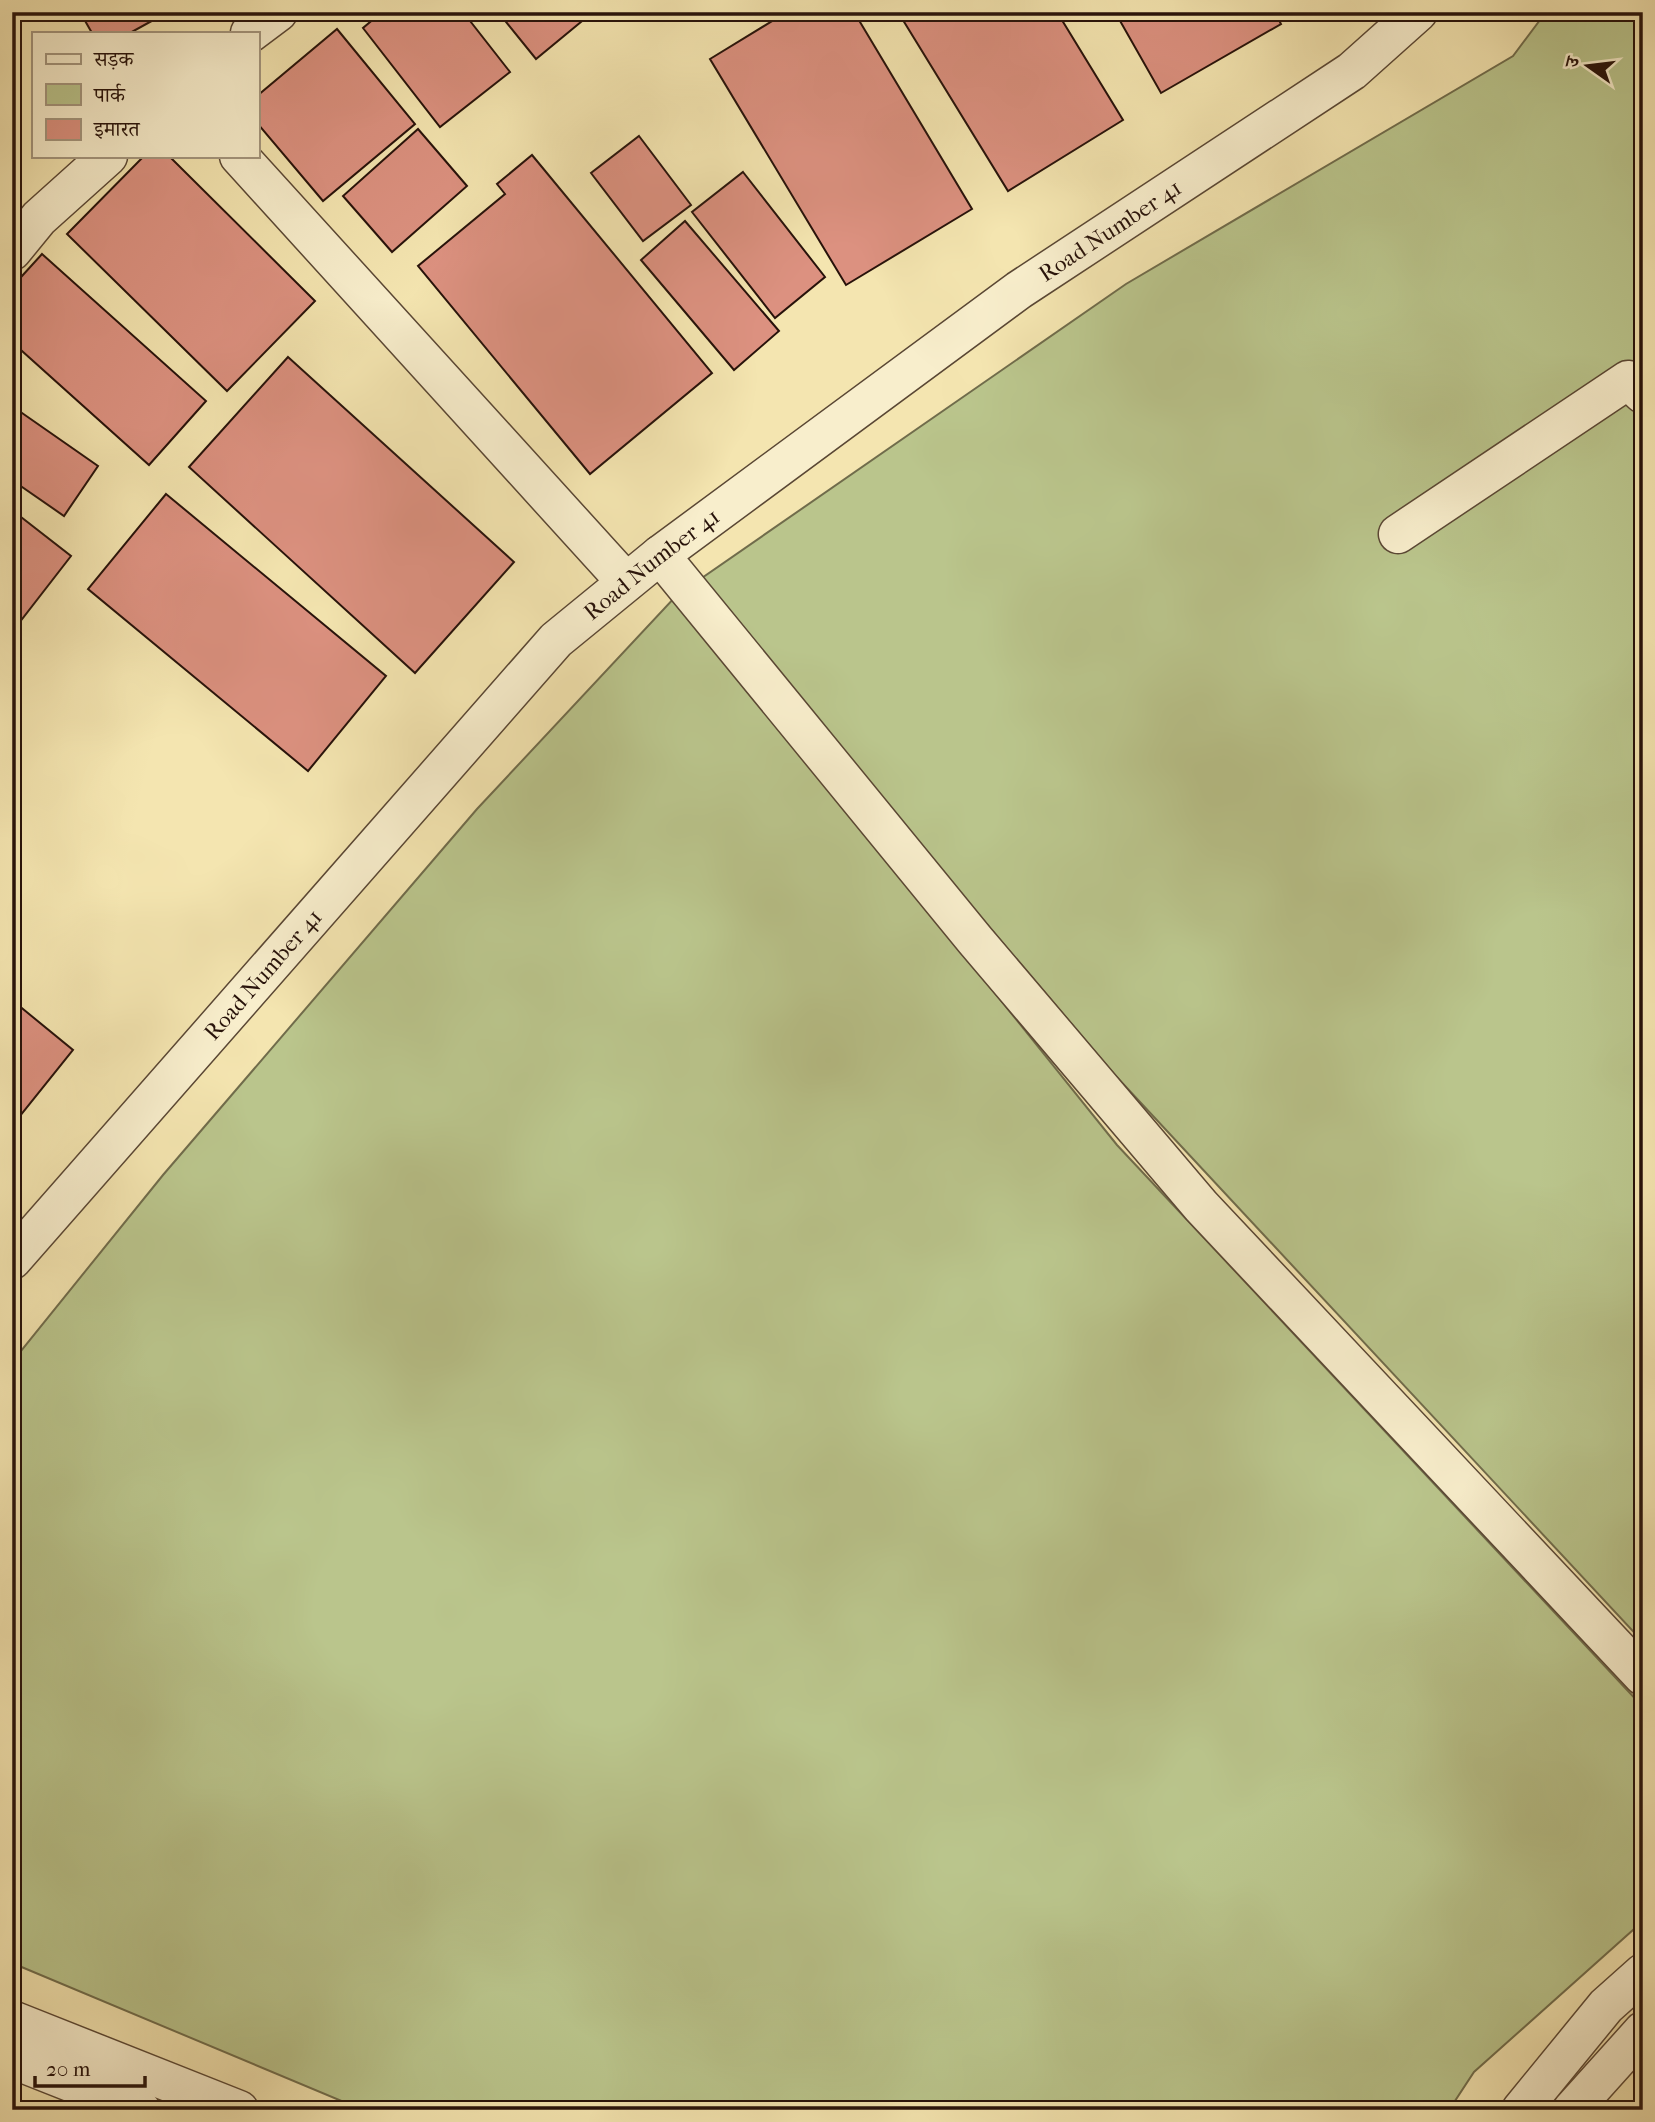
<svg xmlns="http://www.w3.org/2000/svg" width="1655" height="2122" font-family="'IM FELL French Canon','Noto Serif Devanagari',serif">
  <rect width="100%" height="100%" fill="#f4e5b0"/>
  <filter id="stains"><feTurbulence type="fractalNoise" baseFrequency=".00286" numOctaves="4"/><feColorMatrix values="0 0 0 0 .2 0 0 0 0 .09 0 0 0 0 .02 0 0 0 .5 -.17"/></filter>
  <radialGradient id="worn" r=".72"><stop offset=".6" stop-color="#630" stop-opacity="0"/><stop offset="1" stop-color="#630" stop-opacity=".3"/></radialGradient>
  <path fill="#bac58c" stroke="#706c4b" stroke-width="2" d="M1546,12H1643V1642L1113,1073L718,607L699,580L1126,284L1513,56Z
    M676,596L1117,1145L1643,1707V1921L1474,2072L1449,2110H363L12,1963V1362L163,1175L477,809Z"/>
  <path fill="#dc9180" stroke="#27120a" stroke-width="2" d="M80,12H168L130,33H92Z
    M382,12H463L510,72L440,127L363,28Z
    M498,12H593L536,59Z
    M787,12H854L972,209L846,285L710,59Z
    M898,12H1057L1123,120L1008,191Z
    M1115,12H1275L1281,24L1161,93Z
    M337,29L415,124L323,201L257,123V96Z
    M418,129L467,186L392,252L343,196Z
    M639,136L691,205L643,241L591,173Z
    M532,155L712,373L590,474L418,266L505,194L497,184Z
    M144,156H169L315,301L227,391L67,234Z
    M743,172L825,277L775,318L692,212Z
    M685,221L779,331L734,370L641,260Z
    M42,254L206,401L149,465L12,342V287Z
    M288,357L514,562L415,673L189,467Z
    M12,406L98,466L64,516L12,480Z
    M166,494L386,676L308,771L88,589Z
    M12,510L71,556L12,632Z
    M12,1000L73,1050L12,1126Z"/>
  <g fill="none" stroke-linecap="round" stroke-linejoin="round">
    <g stroke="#5a4734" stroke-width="41">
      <g id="minor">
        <path d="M250,33L278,12"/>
        <path d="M239,156L626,582"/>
        <path d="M12,251L39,218L108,156"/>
        <path d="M1398,534L1628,380L1643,394"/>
        <path d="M660,555L975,940L1201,1206L1643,1676"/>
        <path id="s1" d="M12,1260L556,640L660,555L1019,290L1352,71L1418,12"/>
        <path d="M12,2020L239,2110"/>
        <path d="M12,2059L141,2110"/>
        <path d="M1521,2110L1606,2006L1643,1973"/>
        <path d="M1572,2110L1643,2031"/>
      </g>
    </g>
    <use href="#minor" stroke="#f8eecc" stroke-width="38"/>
  </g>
  <g text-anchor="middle" stroke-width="6" stroke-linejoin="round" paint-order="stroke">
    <g font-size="23" fill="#27120a" stroke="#f8eecc">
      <text dy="8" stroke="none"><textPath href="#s1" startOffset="1514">Road Number 41</textPath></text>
      <text dy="8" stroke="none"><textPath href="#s1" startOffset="947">Road Number 41</textPath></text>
      <text dy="8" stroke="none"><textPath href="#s1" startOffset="380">Road Number 41</textPath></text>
    </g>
  </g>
  <rect width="1655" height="2122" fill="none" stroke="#f4e5b0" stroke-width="42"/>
  <rect x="14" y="14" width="1627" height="2094" fill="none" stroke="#27120a" stroke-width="3.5"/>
  <rect x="21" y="21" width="1613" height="2080" fill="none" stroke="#27120a" stroke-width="2"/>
  <rect x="32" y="32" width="228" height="126" fill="#f8eecc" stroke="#a4967e" stroke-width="2"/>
  <rect x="46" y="54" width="35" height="10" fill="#f8eecc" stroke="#a4967e" stroke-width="2"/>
  <text x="94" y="66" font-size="21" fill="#27120a">सड़क</text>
  <rect x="46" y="84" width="35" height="21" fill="#bac58c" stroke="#a4967e" stroke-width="2"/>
  <text x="94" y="102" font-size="21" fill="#27120a">पार्क</text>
  <rect x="46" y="119" width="35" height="21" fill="#dc9180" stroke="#a4967e" stroke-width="2"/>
  <text x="94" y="136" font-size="21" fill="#27120a">इमारत</text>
  <g transform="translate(1588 66) rotate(284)" stroke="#f8eecc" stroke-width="5" paint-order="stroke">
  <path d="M0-5L12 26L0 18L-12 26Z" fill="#27120a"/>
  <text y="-10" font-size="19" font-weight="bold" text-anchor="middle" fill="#27120a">उ</text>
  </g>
  <path d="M35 2076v10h110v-10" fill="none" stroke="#27120a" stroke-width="3.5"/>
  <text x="46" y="2076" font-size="21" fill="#27120a" stroke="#f8eecc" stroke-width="5" paint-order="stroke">20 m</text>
  <rect width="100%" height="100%" filter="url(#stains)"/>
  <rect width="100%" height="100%" fill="url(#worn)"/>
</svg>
